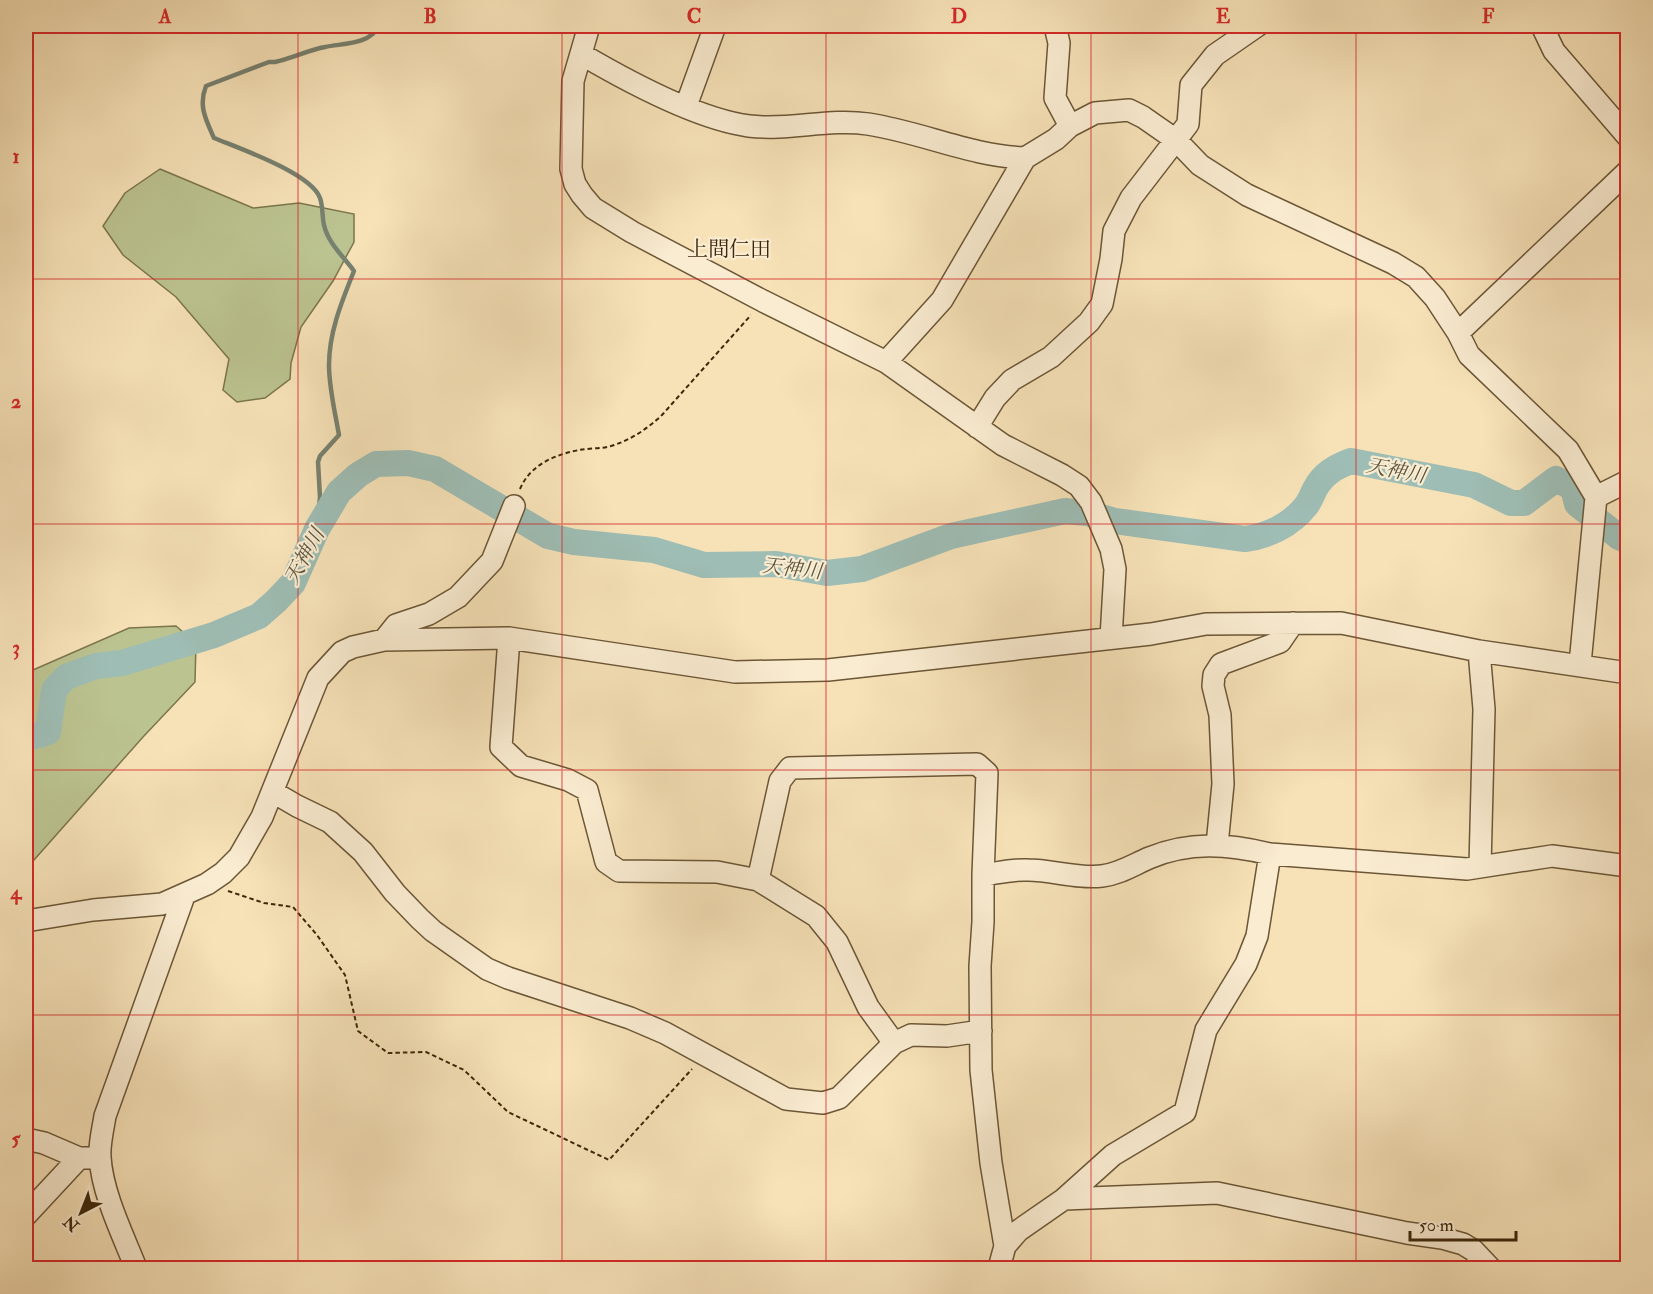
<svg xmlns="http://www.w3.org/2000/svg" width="1653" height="1294" font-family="'IM FELL Double Pica','Noto Serif JP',serif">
  <rect width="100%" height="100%" fill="#f7e2b8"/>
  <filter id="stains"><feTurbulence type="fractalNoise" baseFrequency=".00333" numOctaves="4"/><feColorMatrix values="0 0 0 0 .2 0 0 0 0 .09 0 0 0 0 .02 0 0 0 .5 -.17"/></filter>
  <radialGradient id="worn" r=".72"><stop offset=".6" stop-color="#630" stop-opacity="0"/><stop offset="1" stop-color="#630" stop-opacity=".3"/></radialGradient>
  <path fill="#bbc390" stroke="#7c754d" stroke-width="1.5" d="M160,169L253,208L299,203L354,214V242L333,281L301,327L291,363L290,379L265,398L237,402L223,390L229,359L176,297L123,255L103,226L125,193Z
    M176,626L196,643L195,682L143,737L26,869V671L33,670L129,628Z"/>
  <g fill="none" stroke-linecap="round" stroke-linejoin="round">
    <path stroke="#778170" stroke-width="4.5" d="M317,529L320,497L318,462L320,456L339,435C335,412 329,388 329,365C329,332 342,301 354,271C343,256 328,243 324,225C322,217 323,206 320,198C311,173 238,148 214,138C206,120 198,106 206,86L269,62H275C292,58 309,50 325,47C344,43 369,45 379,26"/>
    <path stroke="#9ebdb4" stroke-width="26" d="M26,736H36L48,732L54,690L66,677L96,666L122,663L214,635L259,616L276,601L293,583L317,529L339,492L358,475L376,464L408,463L435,469L548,536L574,542L654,550L704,565L776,564L827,573L862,569L951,536L1065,511L1087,513L1115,521L1245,539C1268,536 1291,525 1306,506C1310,501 1312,495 1315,489C1323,474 1335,467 1351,461L1474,485L1511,503H1524L1556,479L1573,488L1577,504L1619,537L1628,541"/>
    <g stroke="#6b5636" stroke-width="24">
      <path id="minor" d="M589,26L573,81L571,169L575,184L582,195L593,208L632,232L763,301L886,362L1003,445L1062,475L1079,486L1091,502L1111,549L1115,569L1111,638
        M1055,26L1059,43L1055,98L1070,126
        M1542,26L1554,51L1628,137
        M581,54C627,81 697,119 749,126C789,131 829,118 868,124C921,132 971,156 1025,158
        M686,106L715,26
        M1458,333L1628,171
        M886,362L942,300L1025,158L1056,139L1070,126L1095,113L1129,110L1143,117L1176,140L1200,165L1247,195L1393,263L1416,277L1435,298L1458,333L1469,355L1568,450L1596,497L1580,664
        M977,427L995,398L1012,380L1051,357L1089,322L1102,304L1111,259L1114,231L1131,198L1188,124L1191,85L1215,55L1257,26
        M1596,497L1628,481
        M509,638L501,747L521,766L568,780L587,790L606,862L619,871L717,872L758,880L816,916L837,942L868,1007L894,1043
        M384,640L396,625L429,614L458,597L492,561L514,506
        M1479,651L1484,709L1480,867
        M273,792L297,806L330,822L363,852L395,893L420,919L433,931L487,969L508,978L630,1018L665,1033L786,1099L823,1103L839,1098L894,1043L911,1035L947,1036L981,1031
        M1217,845L1223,784L1220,715L1213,686L1214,675L1221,664L1280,642L1293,623
        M983,875C998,873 1013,869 1028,870C1052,870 1078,879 1102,876C1119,874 1133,865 1149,858C1190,841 1227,844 1270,854L1467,869L1552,856L1628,866
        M758,880L780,781L790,768L977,764L987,773L983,875V922L980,966L981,1070L991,1163L1005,1246L999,1268
        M26,921L93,910L162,904L207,884L223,873L239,857L262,817L318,678L342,652L353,647L384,640L509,638L735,672L828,670L1151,634L1206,624L1341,623L1479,651L1628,673
        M26,1139L44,1143L79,1158H90
        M1064,1199L1217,1193L1407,1233L1442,1238L1463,1244L1473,1250L1490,1268
        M26,1215L79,1158
        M1005,1246L1018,1231L1064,1199L1113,1155L1185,1112L1206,1030L1246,964L1257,936L1270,854
        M136,1268C123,1235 102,1193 100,1157C99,1144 103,1129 105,1116L184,896"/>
    </g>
    <path stroke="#3c270a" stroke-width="2" stroke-dasharray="4.5 3" stroke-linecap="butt" d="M520,489C530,465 554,455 579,450C589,448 601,449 611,446C631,440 647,429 662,415L751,315
      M228,891L264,903L293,907L317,935L345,975L358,1031L388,1053L426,1052L464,1070L508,1112L609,1160L692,1069"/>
    <use href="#minor" stroke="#faecd1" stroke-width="21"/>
  </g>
  <path fill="none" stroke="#d62828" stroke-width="1.5" stroke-opacity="0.55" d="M298,26V1268M562,26V1268M826,26V1268M1091,26V1268M1356,26V1268M26,279H1628M26,524H1628M26,770H1628M26,1015H1628"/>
  <g text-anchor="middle" stroke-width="4.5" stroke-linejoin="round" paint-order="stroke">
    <g font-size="20" font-style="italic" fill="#59543d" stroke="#faecd1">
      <text transform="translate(1396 470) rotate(11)" y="7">天神川</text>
      <text transform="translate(304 556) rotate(-61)" y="7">天神川</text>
      <text transform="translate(792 568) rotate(6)" y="7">天神川</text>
    </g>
    <g font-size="21" fill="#3c270a" stroke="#faecd1">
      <text x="729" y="256">上間仁田</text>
    </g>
  </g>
  <rect width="1653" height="1294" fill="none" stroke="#f7e2b8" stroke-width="66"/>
  <g transform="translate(81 1213) rotate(222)" stroke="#faecd1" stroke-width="4.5" paint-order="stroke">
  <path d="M0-4.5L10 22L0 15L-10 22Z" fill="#3c270a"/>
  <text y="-9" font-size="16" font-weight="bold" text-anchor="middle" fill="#3c270a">N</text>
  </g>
  <path d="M1410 1231v9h106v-9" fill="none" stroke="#3c270a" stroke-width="3"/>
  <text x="1419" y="1231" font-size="18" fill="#3c270a" stroke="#faecd1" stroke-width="4.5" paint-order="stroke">50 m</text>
  <rect x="33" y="33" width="1587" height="1228" fill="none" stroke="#d62828" stroke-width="2"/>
  <g font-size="20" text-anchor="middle" font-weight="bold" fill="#d62828">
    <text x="165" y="23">A</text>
    <text x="430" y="23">B</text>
    <text x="694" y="23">C</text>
    <text x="959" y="23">D</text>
    <text x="1223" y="23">E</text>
    <text x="1488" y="23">F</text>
    <text x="16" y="163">1</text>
    <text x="16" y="408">2</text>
    <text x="16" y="654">3</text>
    <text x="16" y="899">4</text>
    <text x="16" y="1145">5</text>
  </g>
  <rect width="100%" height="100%" filter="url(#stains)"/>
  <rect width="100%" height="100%" fill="url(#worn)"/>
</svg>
